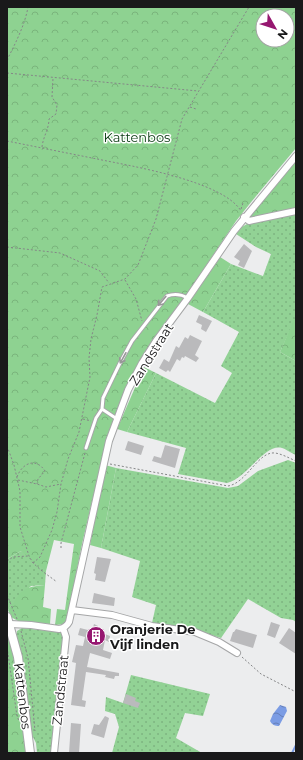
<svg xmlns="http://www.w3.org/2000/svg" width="303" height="760" font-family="Montserrat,sans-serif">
  <defs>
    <pattern id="grass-dots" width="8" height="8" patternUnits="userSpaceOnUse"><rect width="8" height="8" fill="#92d295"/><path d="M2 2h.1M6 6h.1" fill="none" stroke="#7db480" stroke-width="1.8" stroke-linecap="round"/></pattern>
    <pattern id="forest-crowns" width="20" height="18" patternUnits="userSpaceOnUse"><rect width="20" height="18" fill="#8ed291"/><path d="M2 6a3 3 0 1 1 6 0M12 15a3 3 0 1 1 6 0" fill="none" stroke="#7ab47c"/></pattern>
    <pattern id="water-waves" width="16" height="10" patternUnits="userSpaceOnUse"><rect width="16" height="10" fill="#7b9ce4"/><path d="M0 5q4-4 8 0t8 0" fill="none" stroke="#647eb8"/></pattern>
  </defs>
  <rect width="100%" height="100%" fill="#ecedee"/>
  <path fill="url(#grass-dots)" d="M296,213V317L280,352L296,361V455C291,453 286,449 282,448C265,443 247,478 227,483L178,474L186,448L127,432L156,373L215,403L232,373L221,366L239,332L203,312L231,264L263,276L271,254L256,247L236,234L242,227L247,224Z
    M288,460L296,463V622L293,620L281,618L248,599L221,638L191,629L152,623L156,605L132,597L140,561L101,548L116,468L228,488L238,486L258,471Z
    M21,551L43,557L46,571L45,585L31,586L15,601L8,610L7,608V559Z
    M22,628L59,632L64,634L51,753H37L36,743L32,735L23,666L16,636L17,631Z
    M131,675L210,694L203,716L185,713L176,738L202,753H112L119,727L115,714L105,711L106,697L123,703Z"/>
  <path fill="url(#forest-crowns)" fill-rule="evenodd" d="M7,7H296V148L252,201L236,221L183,300L161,328L138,364L121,400L106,442L82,544L66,624L55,625L57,609L65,610L74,544L54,540L46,571L21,551L7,559ZM263,16H287V40H263Z
    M296,159V208L251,218L249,216Z
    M220,257L231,264L203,312L188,304Z
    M295,317H296V361L280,352Z
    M144,367L156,373L127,432L117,429Z
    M105,465L116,468L101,548L90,545Z
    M45,585L43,607L51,609L50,624L18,621L11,617L8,610C21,592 20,587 45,585Z
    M7,627L14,650L26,753H7Z"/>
  <path fill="url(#water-waves)" d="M280,705L286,707L287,711L279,726C275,726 272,725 270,721L273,714Z"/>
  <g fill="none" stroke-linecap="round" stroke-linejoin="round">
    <path stroke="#7b9ce4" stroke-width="2" d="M292,753L296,745"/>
  </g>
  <path fill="#bababc" d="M244,244L252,251L244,268L238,265L240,261L234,257Z
    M199,315L212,321L206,332L201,329L202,325L196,322Z
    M190,335L202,341L195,355L199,358L196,362L185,356L184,358L182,357L180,361L177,359L170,372L168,370L166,372L159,368L164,359L169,362L176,346L179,348L185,337L188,339Z
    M128,441L144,446L141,455L125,450Z
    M165,445L180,449L175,468L152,461L154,456L161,458Z
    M97,557L111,559L105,582L95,580L96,574L94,573Z
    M94,593L115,598L114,606L92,603Z
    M271,622L280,625L275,638L267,635Z
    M94,624L98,626L97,631L110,636L109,642L105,640L103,650L112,653L110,659L90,653L87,667L119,673V676H115L114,679L105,677L106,675L86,672L82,700L86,701L85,707L71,705L76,663L72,662L76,645L83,646L85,637L78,635L80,628L92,631Z
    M289,628L296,633V654L279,643Z
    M236,629L257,635L253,648L230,641L233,632H234Z
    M126,694L136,698L135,701L140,703L138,708L123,703Z
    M105,716L109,718L104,738L91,734L94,724L99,725Z
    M71,723L81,724L79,753H69Z"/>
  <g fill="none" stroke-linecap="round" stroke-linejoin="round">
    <g stroke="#a5a6a7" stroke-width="5">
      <path id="service" d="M102,409L117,419
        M86,448L96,418L102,409L103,398L120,363L132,341L167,296C175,293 181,294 188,298"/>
    </g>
    <g stroke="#a5a6a7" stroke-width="8">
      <path id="minor" d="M244,217L249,221L296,211
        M72,610L112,615L152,626L195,632L219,642L237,653
        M10,624L31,625L59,629C64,628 67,626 69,622L109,441L128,390L142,363L156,341L188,298L234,231L296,156
        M54,753L66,637L63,628"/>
    </g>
    <g stroke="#a5a6a7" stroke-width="10">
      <path id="secondary" d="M7,617L18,657L30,753"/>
    </g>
    <path stroke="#858687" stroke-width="1" stroke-dasharray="2 2" stroke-linecap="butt" d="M7,60C15,44 25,25 28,7
      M7,73L198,91
      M190,107L196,109
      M7,141C37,147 67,153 97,159C131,166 223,181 241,211
      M42,147C43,137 49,129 49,119L56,114L57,105L52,97L53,78
      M241,209L243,203
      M7,247L60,253L100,271L109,283
      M125,280L136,299L142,321
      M83,419L91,421
      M7,446L14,465L20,491V527L29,556L33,563L42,571L57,582
      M110,464L228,486C247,483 258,451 275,453C282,454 289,458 296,461
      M17,477C22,463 36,457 45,471L38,479L37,484
      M18,480L37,484L46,487L61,484
      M61,548V543L85,453
      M7,561L13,557L28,556
      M33,563L40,557L52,530L57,512L61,484L68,459L79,432L90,377L89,358L91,339L97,315L102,287L125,279L138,265L156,219L182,119L249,7
      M7,595L17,619
      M21,631L28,658L35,731
      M7,647L17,716L19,721
      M242,657L261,674L296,692"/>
    <use href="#service" stroke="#fff" stroke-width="3"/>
    <use href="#minor" stroke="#fff" stroke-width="6"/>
    <use href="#secondary" stroke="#fff" stroke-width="8"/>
  </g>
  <defs><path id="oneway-shaft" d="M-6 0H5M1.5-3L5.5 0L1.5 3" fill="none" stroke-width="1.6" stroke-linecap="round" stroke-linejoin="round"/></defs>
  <g stroke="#989898">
    <use href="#oneway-shaft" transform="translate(162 301) rotate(130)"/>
    <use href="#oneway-shaft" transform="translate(123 358) rotate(119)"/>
  </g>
  <defs>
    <g id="building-disc" transform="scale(1)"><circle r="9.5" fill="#961770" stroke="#fff"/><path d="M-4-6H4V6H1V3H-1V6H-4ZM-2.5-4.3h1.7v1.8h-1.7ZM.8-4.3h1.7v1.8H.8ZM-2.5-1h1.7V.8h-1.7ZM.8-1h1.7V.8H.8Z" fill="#fff"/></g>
  </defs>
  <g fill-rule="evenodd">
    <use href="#building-disc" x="96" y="636"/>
  </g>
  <g text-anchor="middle" stroke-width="3" stroke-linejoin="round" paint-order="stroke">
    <g font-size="13" fill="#073910" stroke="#fff">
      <text x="137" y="142">Kattenbos</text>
    </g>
    <g font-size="13" fill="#19191a" stroke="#fff">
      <text transform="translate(151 354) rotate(-58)" y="5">Zandstraat</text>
      <text transform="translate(60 690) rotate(-84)" y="5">Zandstraat</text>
      <text transform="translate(23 696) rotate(83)" y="5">Kattenbos</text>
    </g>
    <g font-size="13" font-weight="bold" fill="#19191a" stroke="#fff" text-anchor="start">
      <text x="110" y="634">Oranjerie De<tspan x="110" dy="15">Vijf linden</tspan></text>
    </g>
  </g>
  <rect width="303" height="760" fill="none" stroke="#19191a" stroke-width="16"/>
  <g transform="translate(275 28) rotate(129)"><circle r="19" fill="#ffffff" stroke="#a3a3a3"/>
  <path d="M0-3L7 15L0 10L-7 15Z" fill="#961770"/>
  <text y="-6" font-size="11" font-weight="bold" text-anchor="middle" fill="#19191a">N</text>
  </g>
</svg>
